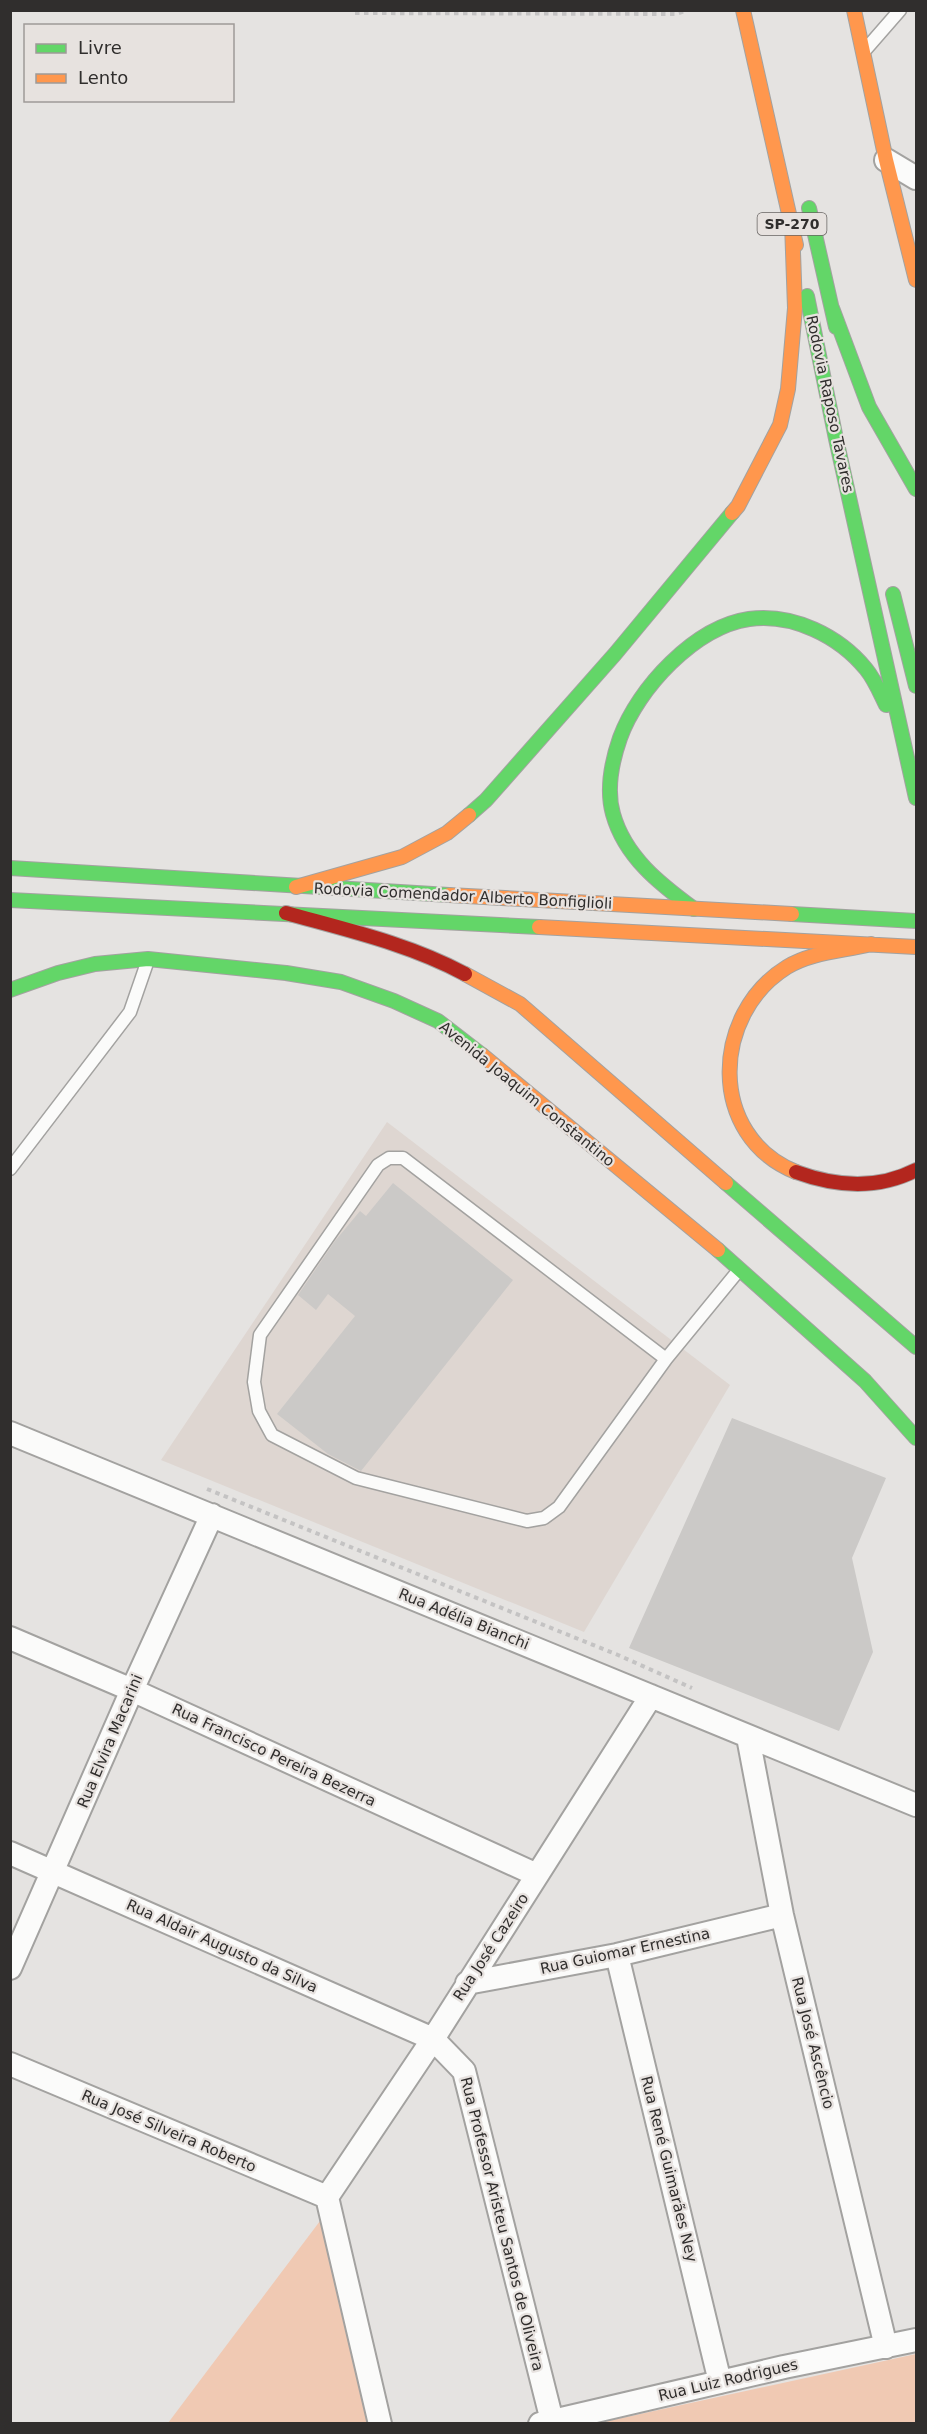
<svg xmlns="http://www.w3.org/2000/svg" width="927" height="2434" font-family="'DejaVu Sans',sans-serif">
  <rect width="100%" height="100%" fill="#e5e3e1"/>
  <path fill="#ded6d1" d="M387,1122L730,1385L584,1632L161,1460Z"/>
  <path fill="#f0c9b3" d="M320,2221L369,2423H168Z
    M916,2354V2423H599Z"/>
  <path fill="#cbc9c7" d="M393,1183L513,1280L361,1471L328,1454L277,1414L355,1316L328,1294L316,1310L298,1295L335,1241L360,1211L366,1216Z
    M732,1418L886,1478L852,1558L873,1652L839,1731L629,1648Z"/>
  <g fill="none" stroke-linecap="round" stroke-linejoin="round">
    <g stroke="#a3a2a0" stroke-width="15">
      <path id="lane" d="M866,49L900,10
        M10,1169L130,1012L148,960
        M666,1359L403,1158H389L378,1165L260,1335L254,1382L259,1411L272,1435L356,1478L527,1521L544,1518L559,1507L666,1359L739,1270"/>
    </g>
    <g stroke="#a3a2a0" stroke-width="26">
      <path id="street" d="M886,160L916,178
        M10,1433L916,1805
        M10,1638L132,1690L537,1875
        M748,1737L782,1915L886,2347
        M10,1853L433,2039L464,2071L552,2421
        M617,1955L720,2382
        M10,1968L132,1690L212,1515
        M467,1983L617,1955L782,1915
        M10,2064L327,2197
        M327,2197L433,2039L651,1696
        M327,2197L380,2424
        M540,2424L784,2367L916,2340"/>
    </g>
    <g stroke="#a3a2a0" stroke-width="16">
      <path id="fast" d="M809,208L836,327
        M807,296L836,439L916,798
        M832,308L869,407L916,489
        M893,594L916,686
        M469,815L486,800L615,654L732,513
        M10,868L449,895
        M10,900L539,927
        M694,909C660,884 625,857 613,814C606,789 612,761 620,738C638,688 695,627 749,619C793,613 839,636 866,669C875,680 880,693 886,705
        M792,914L916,921
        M10,990L58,973L95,964L148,959L286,973L341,982L394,1001L438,1021L482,1055
        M726,1183L916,1347
        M718,1250L865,1381L916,1438"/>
    </g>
    <g stroke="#a3a2a0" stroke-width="16">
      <path id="slow" d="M743,10L796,245
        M854,10L886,160L916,280
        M732,513L738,506L780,425L788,389L795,308L792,224
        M296,887L402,857L447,833L469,815
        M449,895L792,914
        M539,927L916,947
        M465,974L520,1004L726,1183
        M482,1055L718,1250
        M796,1172C707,1136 711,1014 787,967C811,952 844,951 871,944"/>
    </g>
    <g stroke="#a3a2a0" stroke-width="16">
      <path id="jam" d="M286,913C347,930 409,944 465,974
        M796,1172C837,1187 877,1190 916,1170"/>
    </g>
    <path stroke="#c4c3c3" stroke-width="4" stroke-dasharray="4.5 4.5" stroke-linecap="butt" d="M355,13L676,14L688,10
      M207,1489L618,1655L692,1688"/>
    <use href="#lane" stroke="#fbfbfa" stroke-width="12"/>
    <use href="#street" stroke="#fbfbfa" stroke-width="22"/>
    <use href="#fast" stroke="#63d668" stroke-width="14"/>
    <use href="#slow" stroke="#ff974d" stroke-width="14"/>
    <use href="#jam" stroke="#b3261e" stroke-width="14"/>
  </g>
  <g text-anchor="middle" stroke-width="4.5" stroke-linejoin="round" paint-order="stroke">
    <rect fill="#e7e2df" stroke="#676462" stroke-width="1.5" x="757.5" y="213" width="69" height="22" rx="4.5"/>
    <g font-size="14" font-weight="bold" fill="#302e2d">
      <text x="792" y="229">SP-270</text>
    </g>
    <g font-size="15" fill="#302e2d" stroke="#e7e2df">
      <text transform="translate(830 404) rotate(78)" y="5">Rodovia Raposo Tavares</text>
      <text transform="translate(463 896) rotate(3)" y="5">Rodovia Comendador Alberto Bonfiglioli</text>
      <text transform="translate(527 1094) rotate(39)" y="5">Avenida Joaquim Constantino</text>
      <text transform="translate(464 1619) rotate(22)" y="5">Rua Adélia Bianchi</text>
      <text transform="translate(110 1741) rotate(-67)" y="5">Rua Elvira Macarini</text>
      <text transform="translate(274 1755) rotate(25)" y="5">Rua Francisco Pereira Bezerra</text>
      <text transform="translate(222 1946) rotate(24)" y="5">Rua Aldair Augusto da Silva</text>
      <text transform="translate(491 1947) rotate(-57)" y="5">Rua José Cazeiro</text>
      <text transform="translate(625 1951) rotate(-12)" y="5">Rua Guiomar Ernestina</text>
      <text transform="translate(813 2043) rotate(76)" y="5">Rua José Ascêncio</text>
      <text transform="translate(169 2131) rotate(23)" y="5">Rua José Silveira Roberto</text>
      <text transform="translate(669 2169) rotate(76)" y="5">Rua René Guimarães Ney</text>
      <text transform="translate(502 2224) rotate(76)" y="5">Rua Professor Aristeu Santos de Oliveira</text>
      <text transform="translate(728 2380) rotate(-13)" y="5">Rua Luiz Rodrigues</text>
    </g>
  </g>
  <rect width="927" height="2434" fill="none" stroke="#302e2d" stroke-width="24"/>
  <rect x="24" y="24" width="210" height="78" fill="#e7e2df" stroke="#9e9a98" stroke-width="1.5"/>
  <rect x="36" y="44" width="30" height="9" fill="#63d668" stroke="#9e9a98" stroke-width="1.5"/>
  <text x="78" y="54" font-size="18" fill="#302e2d">Livre</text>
  <rect x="36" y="74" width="30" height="9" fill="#ff974d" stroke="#9e9a98" stroke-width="1.5"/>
  <text x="78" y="84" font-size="18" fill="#302e2d">Lento</text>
</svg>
